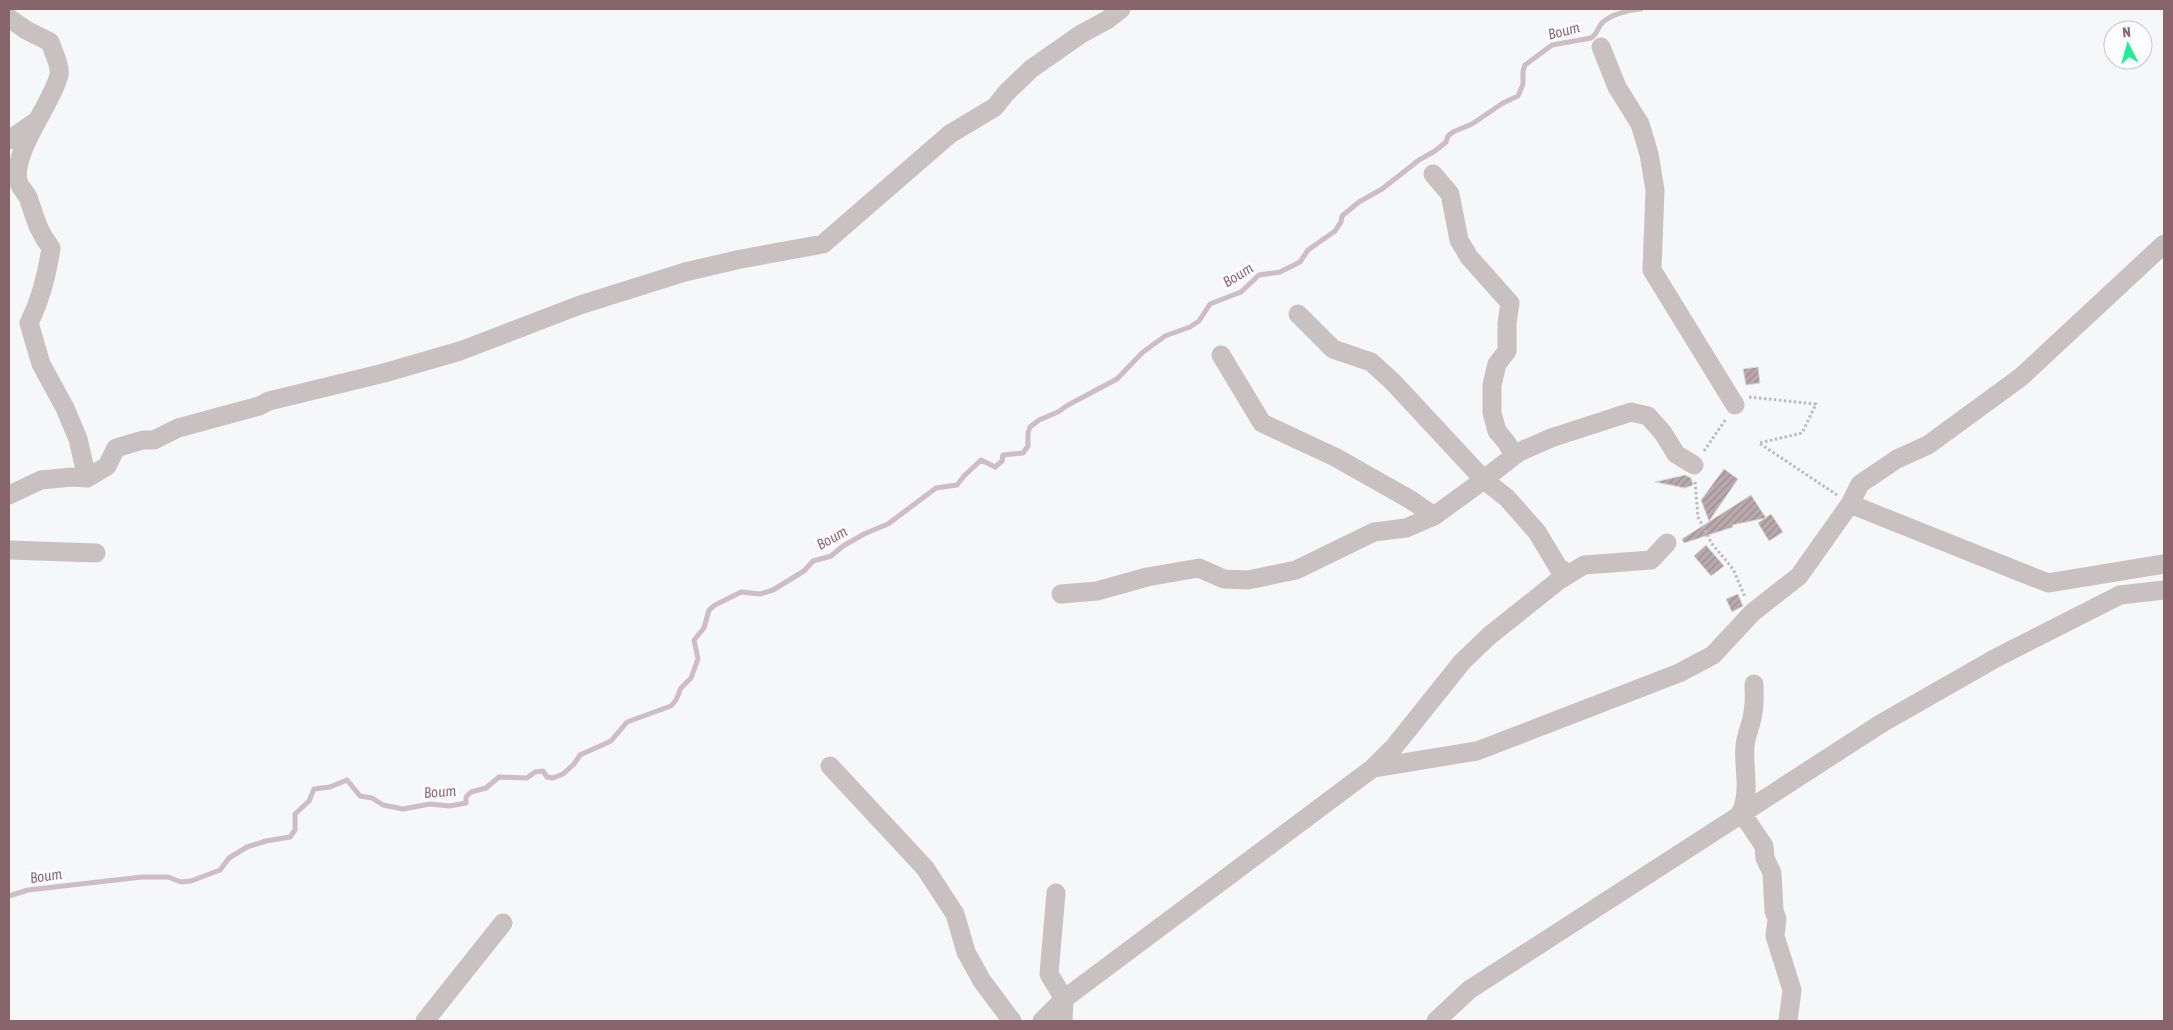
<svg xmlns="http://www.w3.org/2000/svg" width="2173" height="1030" font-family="'Asap Condensed',sans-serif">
  <defs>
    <pattern id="building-hatch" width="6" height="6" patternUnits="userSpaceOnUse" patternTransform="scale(1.25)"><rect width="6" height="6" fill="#b9a9ad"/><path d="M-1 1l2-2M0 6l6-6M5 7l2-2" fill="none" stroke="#9c8d91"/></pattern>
  </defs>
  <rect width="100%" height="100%" fill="#f5f7f8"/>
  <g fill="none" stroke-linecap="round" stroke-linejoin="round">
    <path stroke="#cebdc3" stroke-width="5" d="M9,896L28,890L142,877H168L181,882L191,881L220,870L229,858L247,847L266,841L290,837L295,830V814L309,801L314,789L330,787L347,780L360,796L372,798L383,805L403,809L430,804L450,806L466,803V797L471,792L486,788L499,777L527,778L535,772L543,771L547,777L553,778L563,774L574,764L580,755L611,741L627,722L671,706L676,700L681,688L691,678L698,659L694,640L704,628L709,610L715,605L741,592L760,594L773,590L804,571L813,561L831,556L843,546L864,534L888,524L936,488L957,485L964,476L981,460L995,467L1002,461L1003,455L1023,453L1028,446V433L1030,427L1039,420L1058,412L1068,405L1117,379L1143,352L1165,336L1190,327L1199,321L1210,304L1241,292L1259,275L1280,272L1300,262L1308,250L1335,231L1341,222L1342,216L1359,202L1382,189L1419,160L1435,151L1446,142L1448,136L1453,132L1472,124L1503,103L1518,96L1523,84V71L1525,65L1552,45L1591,38C1598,34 1597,27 1603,22C1612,14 1629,10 1641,9"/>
  </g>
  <path fill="url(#building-hatch)" stroke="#d7d9da" d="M1758,367L1760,383L1746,385L1743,369Z
    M1724,469L1738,479L1709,521L1701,500Z
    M1685,475L1691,478L1693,485L1685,488L1655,482Z
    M1751,495L1766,518L1732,525L1733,527L1684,543L1682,539Z
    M1771,514L1783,532L1769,541L1758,523Z
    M1706,545L1724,566L1711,576L1694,556Z
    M1738,594L1743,606L1732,612L1726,599Z"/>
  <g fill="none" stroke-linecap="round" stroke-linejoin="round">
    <path stroke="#c1babc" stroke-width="3" stroke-dasharray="2.5 2.5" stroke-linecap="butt" d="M1749,397L1816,404L1802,433L1759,443L1837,495
      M1704,451L1726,419
      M1695,482L1698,517L1712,544L1733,569L1745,597"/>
    <path stroke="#c9c0c2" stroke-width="19" d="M9,18L26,30L50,42C53,51 61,67 59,75C52,104 12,151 18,181C20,188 27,193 29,200C36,220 38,231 51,248C47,275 41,299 29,323L41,364L65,408L78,439L87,478
      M1601,47L1617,87L1640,124L1649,154L1655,190L1652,270L1735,405
      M9,140L35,122
      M1433,174L1450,194L1459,240L1469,257L1510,303L1507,323V351L1497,364L1492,385V413L1497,431L1507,443L1514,456
      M1298,314L1333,349L1371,362L1393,382L1484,480L1507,498L1537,532L1558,567L1569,574
      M1221,355L1262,423L1335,457L1411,500L1434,516
      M9,495L41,480L72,477L87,478L107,466L116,448L143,440H154L178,428L259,406L269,401L384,373L460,351L580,305L685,272L741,259L823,244L950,134L995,107L1006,93L1031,69L1081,34L1107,20L1121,9
      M1850,504L2048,583L2164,564
      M9,550L96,553
      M1061,594L1097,591L1147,577L1199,568L1224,579L1248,580L1296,570L1374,532L1406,528L1434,516L1474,487L1519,452L1551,438L1631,412L1648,416L1663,433L1676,454L1694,465
      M1754,684C1754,693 1755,703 1753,712C1752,724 1746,734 1745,746C1743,769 1751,790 1741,812L1764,846L1765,858L1772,873L1774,911L1777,919L1775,936L1792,990L1788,1021
      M830,766L925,868L955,914L966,952L982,981L1012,1021
      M1373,768L1394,747L1462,662L1489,636L1558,581L1584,565L1651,560L1667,543
      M1056,893L1049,974L1064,999L1063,1021
      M425,1021L503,923
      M1042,1021L1064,999L1373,768L1477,751L1679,673L1713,655L1752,613L1799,576L1850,504L1860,484L1897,459L1928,445L2021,377L2164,244
      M1436,1021L1469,990L1882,723L1996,658L2120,595L2164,590"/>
  </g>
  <g text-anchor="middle" stroke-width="5" stroke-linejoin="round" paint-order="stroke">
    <g font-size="15" font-style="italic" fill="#926b79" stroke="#fff">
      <text transform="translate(1564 31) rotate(-14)" y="5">Boum</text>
      <text transform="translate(1238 275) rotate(-32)" y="5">Boum</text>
      <text transform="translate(832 538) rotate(-29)" y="5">Boum</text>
      <text transform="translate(440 792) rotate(-4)" y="5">Boum</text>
      <text transform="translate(46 876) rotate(-8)" y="5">Boum</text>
    </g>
  </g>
  <rect width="2173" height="1030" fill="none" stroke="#88656c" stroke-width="20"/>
  <g transform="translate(2128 45) rotate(354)"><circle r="24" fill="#ffffff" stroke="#cfc1c4"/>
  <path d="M0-4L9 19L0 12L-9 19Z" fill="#1fee97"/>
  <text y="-8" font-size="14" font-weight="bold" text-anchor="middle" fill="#88656c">N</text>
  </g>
</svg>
